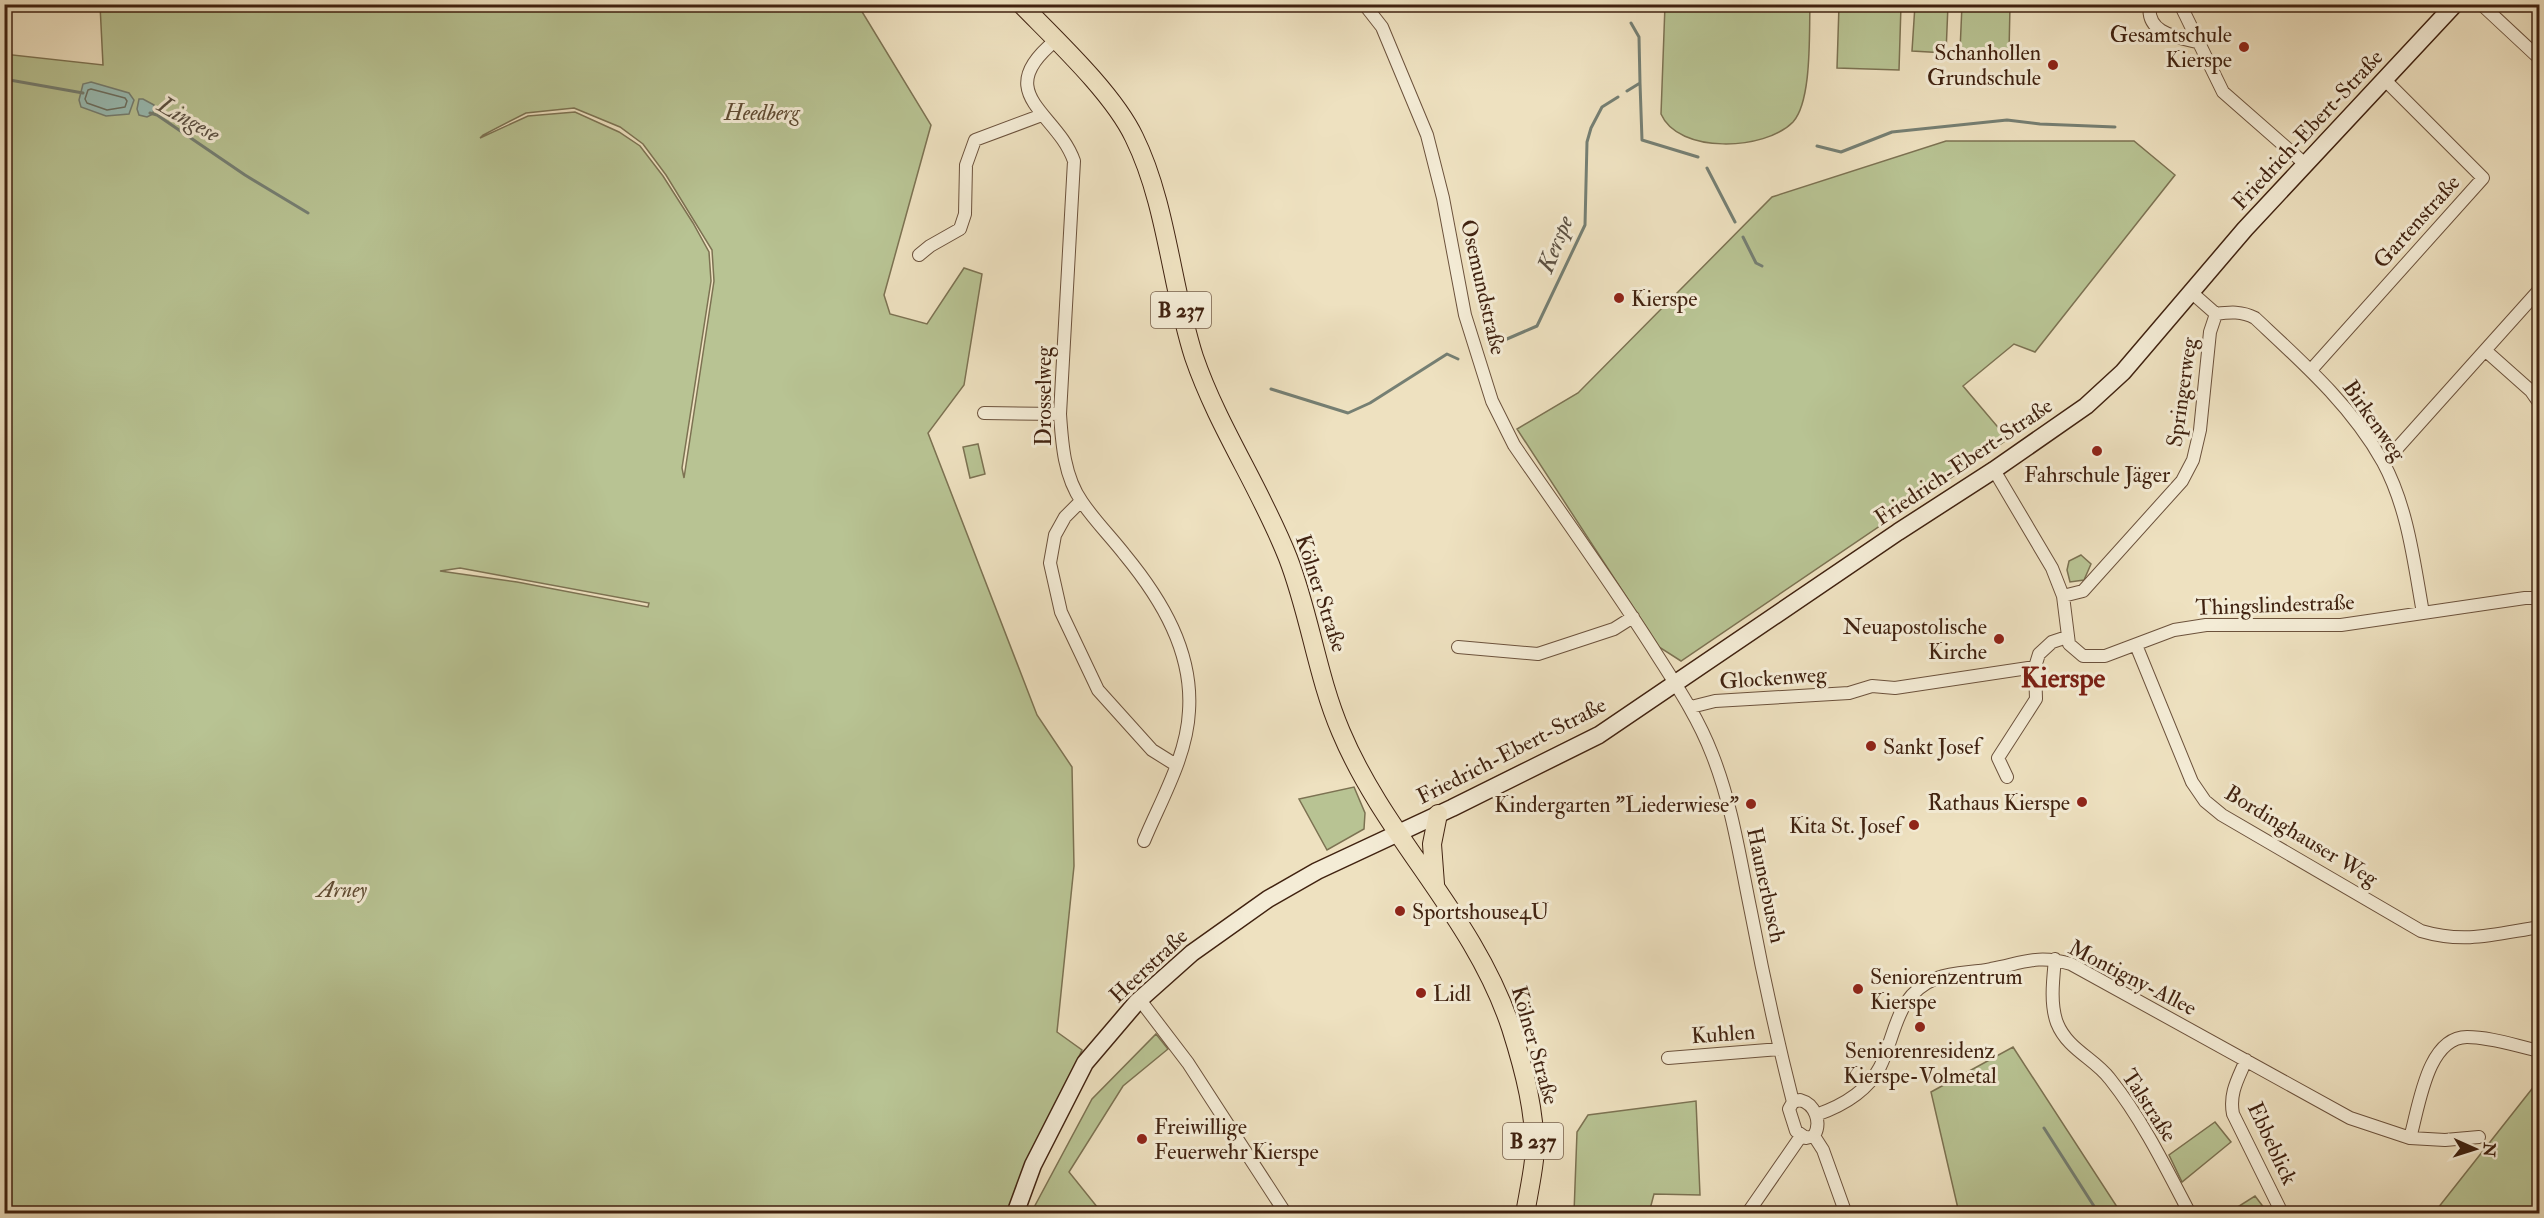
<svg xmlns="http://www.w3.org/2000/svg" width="2544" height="1218" font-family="'IM FELL Double Pica',serif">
  <rect width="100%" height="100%" fill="#eee1c0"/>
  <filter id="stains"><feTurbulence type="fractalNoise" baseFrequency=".00333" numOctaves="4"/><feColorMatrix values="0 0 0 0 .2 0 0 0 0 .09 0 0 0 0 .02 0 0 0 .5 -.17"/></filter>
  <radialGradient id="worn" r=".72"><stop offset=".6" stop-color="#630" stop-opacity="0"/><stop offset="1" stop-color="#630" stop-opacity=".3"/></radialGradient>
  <path fill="#b8c393" stroke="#7c7252" stroke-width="1.5" fill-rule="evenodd" d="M100,5H858L931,125L884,295L890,314L927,324L964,268L982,274L964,385L928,433L1037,715L1072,767L1074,866L1057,1032L1082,1050L1006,1213H5L4,54L103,65ZM574,108L620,127L643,144L666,175L712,250L714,281L684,478L682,468L711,281L709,252L693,223L663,176L640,146L619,132L575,112L528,116L480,138L483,135L526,113ZM460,568L649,603L648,607L517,582L440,571Z
    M1665,5H1810C1809,34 1812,101 1793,122C1765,151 1678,154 1661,114Z
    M1839,5H1901L1899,70L1837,68Z
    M1915,5H1948L1946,53L1912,51Z
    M1962,5H2010L2009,53L1960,51Z
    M1946,141H2134L2175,175L2035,352L2014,344L1963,386L2008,439L1681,661L1659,647L1517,429L1578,393L1772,197Z
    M978,444L985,474L970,478L963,447Z
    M2081,555L2091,564L2084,580L2070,582L2067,570L2069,561Z
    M1354,787L1365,813L1364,829L1327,850L1299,799Z
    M1156,1034L1168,1049L1123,1086L1069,1172L1102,1213H1031L1092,1099Z
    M2013,1047L2121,1213H1959L1931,1092Z
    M2539,1080V1213H2434Z
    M1696,1101L1700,1195L1654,1194L1649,1213H1574L1577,1132L1588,1115Z
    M2215,1122L2231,1142L2182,1182L2169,1155Z
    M2255,1196L2268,1213H2228Z"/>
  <path fill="#99bdb5" stroke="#757f73" stroke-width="1.5" d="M91,82L129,93L134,100L129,114L106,116L81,107L79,100L83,84Z
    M139,99H143L154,105L153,114L147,117L139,115L137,109Z"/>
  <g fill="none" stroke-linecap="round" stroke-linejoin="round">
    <path stroke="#6c7062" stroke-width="1.5" d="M91,89L125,98L127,101L125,107L107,110L87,103L85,99L88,90Z"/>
    <path stroke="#757f73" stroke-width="3" d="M1609,4L1618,8
      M4,79L83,93
      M1640,83L1642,140L1698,157
      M1627,91L1640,83L1639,37L1631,23
      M150,113L157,115L245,175L308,213
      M1817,146L1841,152L1892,132L2007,120L2040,124L2115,127
      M1707,168L1735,222
      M1743,237L1756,263L1762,266
      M1493,345L1537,326L1585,225L1587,142L1591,128L1602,107L1618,97
      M1271,389L1348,413L1370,403L1447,354L1458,359
      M2044,1128L2099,1214"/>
    <g stroke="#6c523c" stroke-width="14">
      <path id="street" d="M1364,4L1382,27L1427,135L1443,198L1465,315L1492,401L1514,445C1560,512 1608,578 1652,647C1674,682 1697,715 1712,754C1732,804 1740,859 1751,912C1763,975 1777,1039 1793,1102
        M2150,4C2145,33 2176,37 2197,42
        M2180,4L2223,92L2304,163
        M2481,4L2540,59
        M1055,41C990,94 1057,112 1074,161L1060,414C1062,444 1064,476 1082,502C1094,520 1111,537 1125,555C1162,600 1193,652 1189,711C1187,756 1161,800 1144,841
        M919,255L930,246L960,229L965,214L966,165L975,140L1042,115
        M2216,314C2230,312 2242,311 2255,318C2302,362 2351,405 2383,462C2408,508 2414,563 2423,613
        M2486,351L2531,391L2540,404
        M2311,370L2483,178L2384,79
        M984,413L1060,414
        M2384,463L2540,289
        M1994,470L2052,568L2063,596L2069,644L2083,656H2105L2174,630L2206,625H2341L2525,598H2540
        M1081,501L1065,517L1055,535L1050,563L1061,612L1098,690L1152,750L1176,765
        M2063,596L2083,591L2182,481L2193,460L2200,430L2210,332L2216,314L2191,292
        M2136,645L2192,782L2205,801L2222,815L2421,931C2465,944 2495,934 2540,927
        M1458,647L1538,654L1614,629L1633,617
        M1691,707L1715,701L1849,693L1872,686L1895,688L2035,667
        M2007,777L1998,758L2036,699L2035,667L2039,654L2052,642L2067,637
        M2055,959C2053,980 2050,1004 2057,1023C2068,1050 2094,1058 2110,1079C2142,1119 2166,1168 2190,1214
        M1140,1000L1188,1063L1286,1214
        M1668,1058L1780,1049
        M2246,1060C2238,1079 2229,1093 2233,1114L2280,1209
        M1800,1100C1815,1104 1822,1122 1814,1136L1806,1138L1796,1131L1789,1109L1793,1102Z
        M1816,1115C1842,1106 1867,1092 1880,1067C1897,1032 1895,995 1937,978C1954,971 1973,973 1991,969C2023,963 2037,954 2071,964L2350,1118L2410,1138L2445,1140L2479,1137
        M1814,1136L1823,1150L1846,1214
        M2410,1138C2419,1107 2427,1037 2467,1037C2491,1037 2516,1046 2540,1051
        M1747,1214L1801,1136"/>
    </g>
    <g stroke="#402210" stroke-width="19">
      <path id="secondary" d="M1015,1214L1033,1165L1085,1063L1137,1002L1192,953L1268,899L1317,871L1452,808L1599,735L1898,532L1994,470L2086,406L2123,372L2245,229L2455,4"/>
    </g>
    <g stroke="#402210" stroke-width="20">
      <path id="primary" d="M1021,4C1056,40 1113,93 1134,137C1167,204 1171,286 1194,357C1218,427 1261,489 1288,558C1310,615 1317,676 1341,732C1386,839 1474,916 1511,1028C1524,1069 1537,1117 1534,1160C1532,1178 1528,1196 1525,1214
        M1435,884L1432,844L1438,814"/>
    </g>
    <use href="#street" stroke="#f4ecd6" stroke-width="12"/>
    <use href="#secondary" stroke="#f4ecd6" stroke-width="16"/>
    <use href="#primary" stroke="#eee1c0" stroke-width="18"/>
  </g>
  <g fill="#8f2418" stroke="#f4ecd6" stroke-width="2">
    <circle cx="2244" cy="47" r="6"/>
    <circle cx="2053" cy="65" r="6"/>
    <circle cx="1619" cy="298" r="6"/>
    <circle cx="2097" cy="451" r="6"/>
    <circle cx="1999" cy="639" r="6"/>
    <circle cx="1871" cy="746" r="6"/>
    <circle cx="2082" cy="802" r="6"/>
    <circle cx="1751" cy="804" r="6"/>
    <circle cx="1914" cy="825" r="6"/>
    <circle cx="1400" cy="911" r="6"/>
    <circle cx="1858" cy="989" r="6"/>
    <circle cx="1421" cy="993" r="6"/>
    <circle cx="1920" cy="1027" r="6"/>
    <circle cx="1142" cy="1139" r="6"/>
  </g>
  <g text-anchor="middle" stroke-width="6" stroke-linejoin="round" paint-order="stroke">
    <g fill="#f4ecd6" stroke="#765f4b" stroke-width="1.5">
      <rect x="1151" y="292" width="60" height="36" rx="4.5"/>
      <rect x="1503" y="1123" width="60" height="36" rx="4.5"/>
    </g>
    <g font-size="21" font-weight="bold" fill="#402210">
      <text x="1181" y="317">B 237</text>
      <text x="1533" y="1148">B 237</text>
    </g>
    <g font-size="22" fill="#402210" stroke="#f4ecd6" text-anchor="end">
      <text x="2232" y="42">Gesamtschule<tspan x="2232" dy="25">Kierspe</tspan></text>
      <text x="2041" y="60">Schanhollen<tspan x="2041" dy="25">Grundschule</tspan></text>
      <text x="1631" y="306" text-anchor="start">Kierspe</text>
      <text x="2097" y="482" text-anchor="middle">Fahrschule Jäger</text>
      <text x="1987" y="634">Neuapostolische<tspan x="1987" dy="25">Kirche</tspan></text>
      <text x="1883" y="754" text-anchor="start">Sankt Josef</text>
      <text x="2070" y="810">Rathaus Kierspe</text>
      <text x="1739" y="812">Kindergarten "Liederwiese"</text>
      <text x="1902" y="833">Kita St. Josef</text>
      <text x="1412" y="919" text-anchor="start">Sportshouse4U</text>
      <text x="1870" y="984" text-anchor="start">Seniorenzentrum<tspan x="1870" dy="25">Kierspe</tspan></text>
      <text x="1433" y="1001" text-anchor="start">Lidl</text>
      <text x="1920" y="1058" text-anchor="middle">Seniorenresidenz<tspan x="1920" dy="25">Kierspe-Volmetal</tspan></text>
      <text x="1154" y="1134" text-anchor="start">Freiwillige<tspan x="1154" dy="25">Feuerwehr Kierspe</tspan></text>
    </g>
    <g font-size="22" font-style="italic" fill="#5e4a31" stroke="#f4ecd6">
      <text x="762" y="120">Heedberg</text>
      <text x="342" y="897">Arney</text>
    </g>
    <g font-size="22" fill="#402210" stroke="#f4ecd6">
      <text transform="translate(2307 129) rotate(-47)" y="8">Friedrich-Ebert-Straße</text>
      <text transform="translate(2416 221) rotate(-48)" y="8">Gartenstraße</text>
      <text transform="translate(1484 287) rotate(77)" y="8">Osemundstraße</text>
      <text transform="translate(2181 392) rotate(-82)" y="8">Springerweg</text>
      <text transform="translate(1043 396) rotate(-90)" y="8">Drosselweg</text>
      <text transform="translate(2375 420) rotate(55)" y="8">Birkenweg</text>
      <text transform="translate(1963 461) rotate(-34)" y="8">Friedrich-Ebert-Straße</text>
      <text transform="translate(1322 593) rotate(72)" y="8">Kölner Straße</text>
      <text transform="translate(2275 604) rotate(-2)" y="8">Thingslindestraße</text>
      <text transform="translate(1773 677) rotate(-4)" y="8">Glockenweg</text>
      <text transform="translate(1511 750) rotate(-27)" y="8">Friedrich-Ebert-Straße</text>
      <text transform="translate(2302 835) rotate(31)" y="8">Bordinghauser Weg</text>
      <text transform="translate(1767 885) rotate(78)" y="8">Haunerbusch</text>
      <text transform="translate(1148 965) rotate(-43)" y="8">Heerstraße</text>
      <text transform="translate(2133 977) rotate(27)" y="8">Montigny-Allee</text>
      <text transform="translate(1723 1033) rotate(-4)" y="8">Kuhlen</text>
      <text transform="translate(1536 1045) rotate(74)" y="8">Kölner Straße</text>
      <text transform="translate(2150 1105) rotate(57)" y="8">Talstraße</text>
      <text transform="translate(2273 1143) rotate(65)" y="8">Ebbeblick</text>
    </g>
    <g font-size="24" font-style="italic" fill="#5b5042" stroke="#f4ecd6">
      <text transform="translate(189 119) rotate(30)" y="8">Lingese</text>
      <text transform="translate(1555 244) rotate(-68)" y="8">Kerspe</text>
    </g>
    <g font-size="28" font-weight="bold" fill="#7a1f14" stroke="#f4ecd6">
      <text x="2063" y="687">Kierspe</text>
    </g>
  </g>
  <rect width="2544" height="1218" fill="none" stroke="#eee1c0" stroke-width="24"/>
  <rect x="6" y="6" width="2532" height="1206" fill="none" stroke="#402210" stroke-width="3"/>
  <rect x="12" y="12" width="2520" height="1194" fill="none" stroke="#402210" stroke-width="1.5"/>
  <g transform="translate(2475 1149) rotate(93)" stroke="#f4ecd6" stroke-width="4.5" paint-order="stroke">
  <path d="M0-4.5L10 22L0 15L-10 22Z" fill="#402210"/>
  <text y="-9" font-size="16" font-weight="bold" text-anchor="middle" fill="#402210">N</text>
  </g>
  <rect width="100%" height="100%" filter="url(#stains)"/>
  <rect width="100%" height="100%" fill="url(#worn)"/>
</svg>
